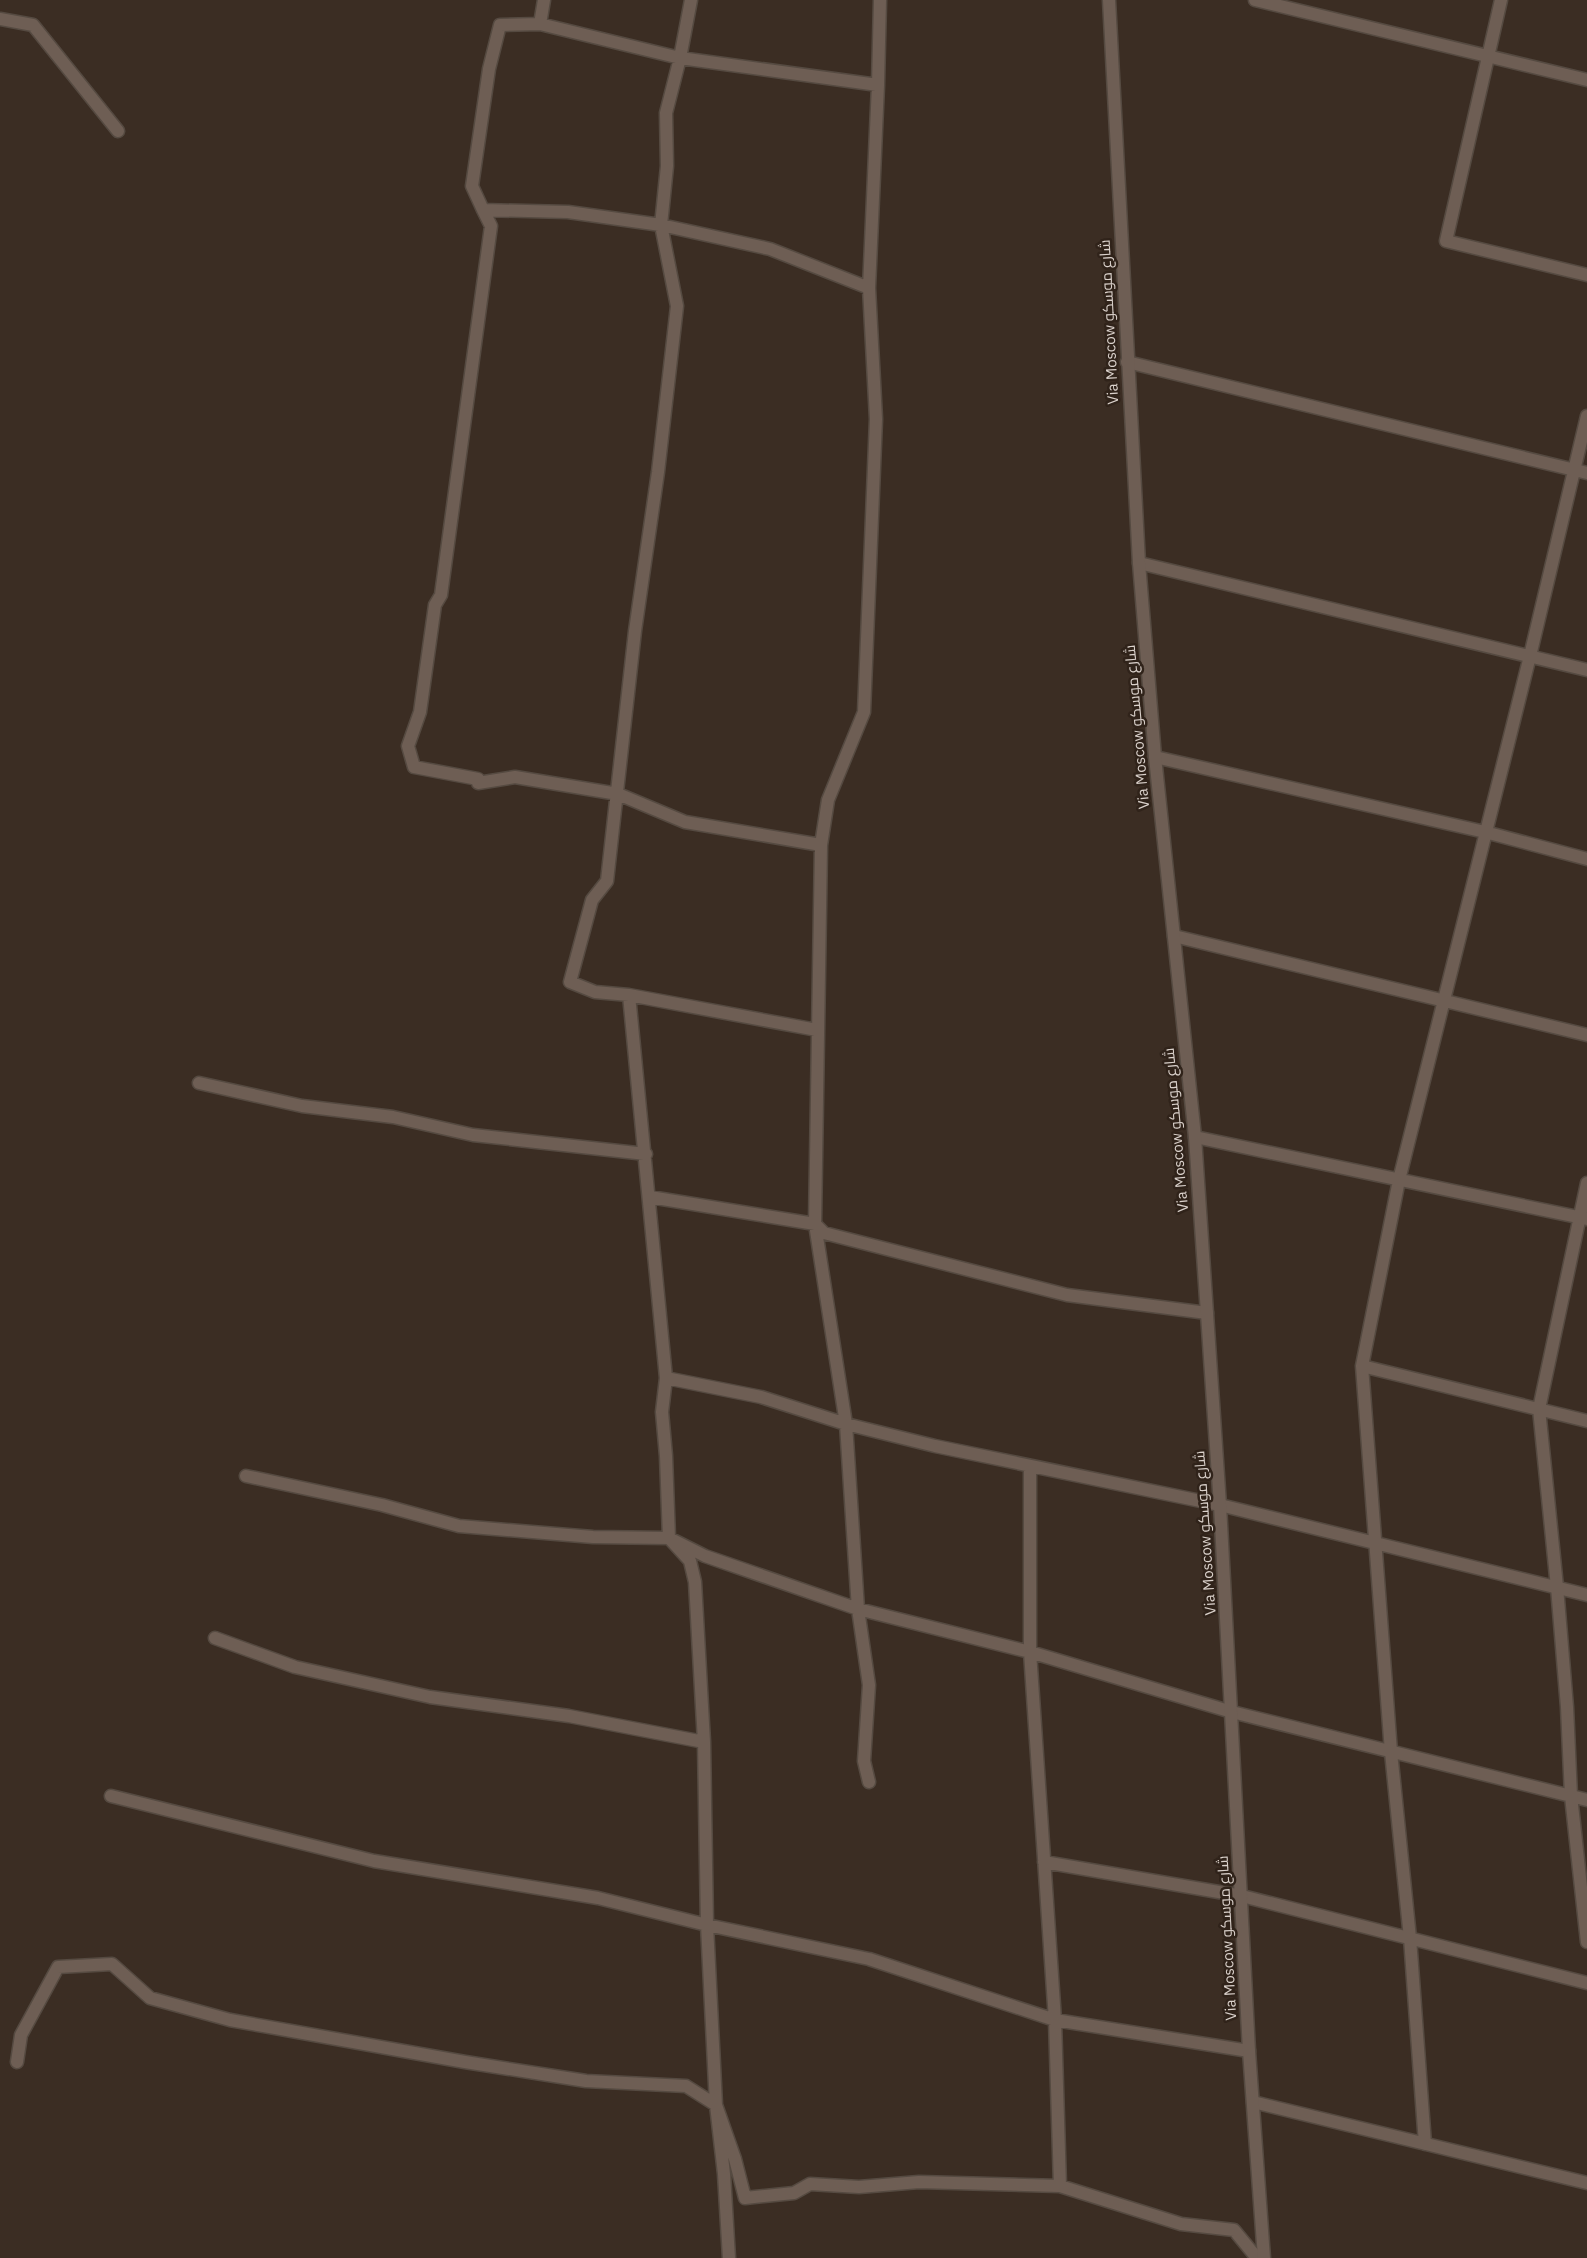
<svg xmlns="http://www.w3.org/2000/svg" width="1587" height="2258" font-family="'IBM Plex Sans',Cairo,sans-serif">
  <rect width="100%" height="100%" fill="#3b2d23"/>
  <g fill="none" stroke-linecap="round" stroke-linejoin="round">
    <g stroke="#554a41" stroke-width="15">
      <path id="service" d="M1255,0L1587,80
        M1501,0L1446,241L1587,275
        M1127,362L1587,473
        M1139,563L1587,670
        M1155,757L1485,832L1587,859
        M1174,936L1587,1035
        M1195,1137L1587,1219
        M1587,1183L1539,1409L1557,1587L1567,1707L1571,1796L1587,1942
        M1362,1366L1587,1421
        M1220,1505L1587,1595
        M1232,1712L1587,1800
        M1242,1896L1587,1983
        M1253,2102L1587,2183
        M1425,2144L1410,1938L1391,1752L1362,1366L1399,1180L1530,656L1587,416"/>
    </g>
    <g stroke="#554a41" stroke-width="15">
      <path id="minor" d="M691,0L680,58L666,113L667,166L661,225L677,306L658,472L635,631L607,881L592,900L570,982L595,992L629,995L666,1378L662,1412L666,1456L669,1538L690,1561L695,1582L704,1742L707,1925L716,2105L724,2174L729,2258
        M0,19L33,25L118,131
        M540,24L680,58L878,85
        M483,210L472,186L489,69L500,25L540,24L544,0
        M821,845L685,822L618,794L515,777L478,783V779L414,767L408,746L420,712L435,605L441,595L491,226L483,210L568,212L661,225L770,249L869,288
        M629,995L817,1030
        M199,1083L302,1106L393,1117L473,1135L646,1154
        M650,1197L815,1224L824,1233L1067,1295L1207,1313
        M666,1378L761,1397L846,1424L935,1446L1220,1505
        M1030,1466V1652L1055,2020L1060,2186
        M246,1476L382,1505L459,1526L593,1537L669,1538L705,1556L858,1609L1030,1652L1232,1712
        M215,1638L295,1667L430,1697L569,1716L704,1742
        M869,1782L864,1761L869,1685L858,1609L846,1424L815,1224L821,845L828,800L864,712L876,419L869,288L878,85L880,0
        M111,1796L374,1861L598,1898L707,1925L869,1959L1055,2020L1249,2051
        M1044,1862L1242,1896
        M17,2062L21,2035L58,1967L112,1964L150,1998L230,2020L465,2062L586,2081L686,2086L716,2105L735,2159L745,2198L794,2193L810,2184L859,2187L919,2182L1060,2186L1181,2224L1234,2230L1257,2258"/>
    </g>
    <g stroke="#554a41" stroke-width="15">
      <path id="secondary" d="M1109,0L1139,563L1155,757L1195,1137L1220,1505L1249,2051L1264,2258"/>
    </g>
    <use href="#service" stroke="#6e5e54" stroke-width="12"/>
    <use href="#minor" stroke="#6e5e54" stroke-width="12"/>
    <use href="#secondary" stroke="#6e5e54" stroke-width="12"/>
  </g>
  <g text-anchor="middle" stroke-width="5" stroke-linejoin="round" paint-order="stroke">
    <g font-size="15" fill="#dad1cb" stroke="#30231a">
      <text transform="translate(1109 322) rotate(-93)" y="5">Via Moscow شارع موسكو</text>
      <text transform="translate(1137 727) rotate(-95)" y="5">Via Moscow شارع موسكو</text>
      <text transform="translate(1176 1130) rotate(-95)" y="5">Via Moscow شارع موسكو</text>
      <text transform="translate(1205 1533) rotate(-94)" y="5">Via Moscow شارع موسكو</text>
      <text transform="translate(1227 1938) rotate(-93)" y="5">Via Moscow شارع موسكو</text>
    </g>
  </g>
</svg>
